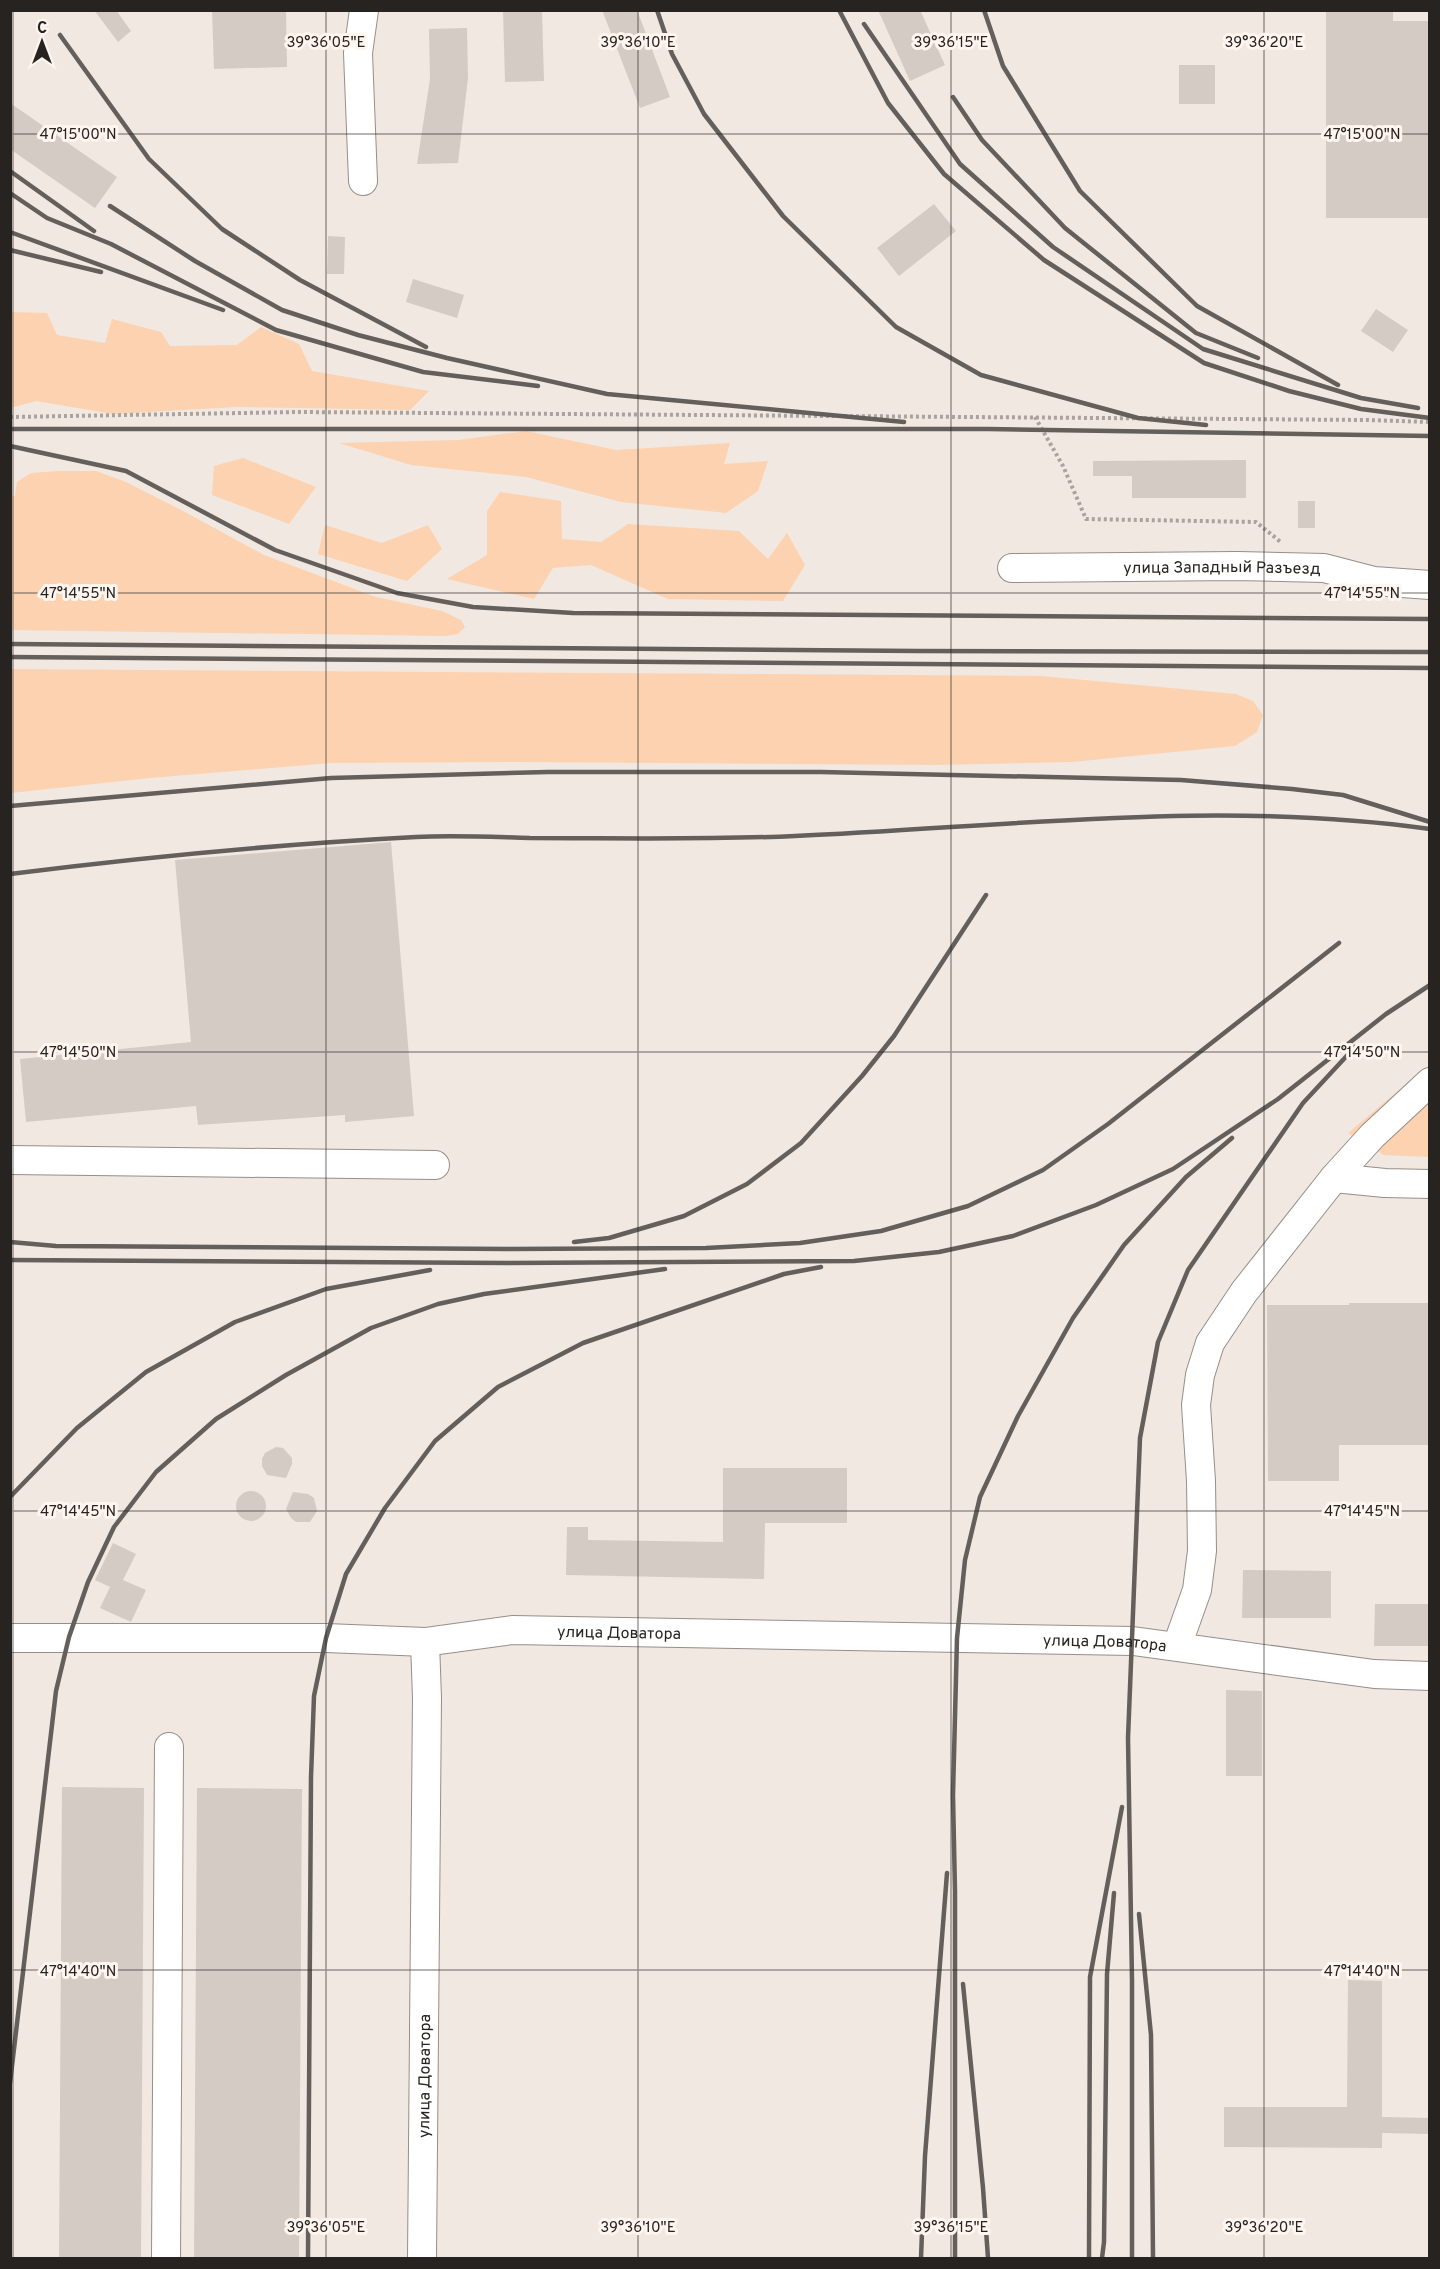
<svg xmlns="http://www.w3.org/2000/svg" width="1440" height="2269" font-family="Overpass,sans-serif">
  <rect width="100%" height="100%" fill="#f1e8e1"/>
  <path fill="#fcd2b1" d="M11,312L47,313L57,335L105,343L112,319L161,332L170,346L237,345L261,327L299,344L312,371L429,391L410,410L237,407L113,414L36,401L11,408Z
    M526,431L616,450L730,443L724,464L768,461L758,491L726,513L621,502L526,477L411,465L339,443L458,440Z
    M243,458L316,487L289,524L212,495L214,466Z
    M58,471H96L126,482L185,512L264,555L376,597L442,611L461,620L465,627L458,634L445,636L11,630V496H15L17,482L31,473Z
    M500,492L561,501L562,539L601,542L628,524L739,531L768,559L787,533L805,565L783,601L668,599L591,565L553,568L534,599L447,579L487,555V511Z
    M325,525L382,543L428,525L442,549L407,581L318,554Z
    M10,669L1041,676L1236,694L1253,701L1263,715L1257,732L1235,746L1072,762L935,765L516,762L331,763L150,778L11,793Z
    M1429,1065V1157L1384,1155L1348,1133Z"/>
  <path fill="#d4cbc5" d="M94,10H116L131,31L118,42Z
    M212,10H286L287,67L214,69Z
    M503,10H542L544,81L505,82Z
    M602,10H637L670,97L640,108Z
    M878,10H920L945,65L910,81Z
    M1326,10H1393V21H1430V218H1326Z
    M467,28L468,78L458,163L417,164L430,79L429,29Z
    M1179,65H1215V104H1179Z
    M10,103L117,177L95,208L10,149Z
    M934,204L956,231L899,276L877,248Z
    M328,236L345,237L344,274H327Z
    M413,279L464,295L457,318L406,302Z
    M1376,309L1408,330L1393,352L1361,331Z
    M1246,460V498H1132V476H1093V461Z
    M1298,501H1315V528H1298Z
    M391,842L414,1116L345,1122V1115L198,1125L196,1106L26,1122L20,1059L191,1042L175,860Z
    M1349,1303H1430V1445H1339V1481H1268L1267,1305H1349Z
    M276,1447L283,1448L292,1458V1464L286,1478L267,1475L262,1466V1459L265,1453Z
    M723,1468H847V1523H765L764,1579L566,1575L567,1527H588V1540L723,1542Z
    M236 1506a15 15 0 1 1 30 0a15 15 0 1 1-30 0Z
    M293,1492L308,1494L314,1498L317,1511L310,1522H296L291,1518L286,1509Z
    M113,1543L136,1554L123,1580L146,1590L131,1622L100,1608L110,1587L95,1580Z
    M1243,1570L1331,1571V1618H1242Z
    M1375,1604H1430V1646H1374Z
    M1226,1690L1262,1691V1776H1226Z
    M62,1787L144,1788L141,2259H59Z
    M197,1788L302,1789L299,2259H194Z
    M1348,1980L1382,1981V2117L1430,2118V2134L1382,2133V2148L1224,2147V2107H1347Z"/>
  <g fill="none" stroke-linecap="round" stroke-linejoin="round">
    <g stroke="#968e88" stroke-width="30">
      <g id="minor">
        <path d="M363,181L358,53L364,10"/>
        <path id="s1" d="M1012,568L1237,566L1324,568L1374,581L1430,585"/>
        <path d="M10,1160L435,1165"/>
        <path d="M1334,1178L1385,1183L1430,1184"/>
        <path id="s2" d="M10,1638H326L425,1642L512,1630L1133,1641L1374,1674L1430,1676"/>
        <path d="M1177,1646L1197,1590L1202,1551L1201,1481L1196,1405L1200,1375L1210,1343L1244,1292L1334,1178L1372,1136L1430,1082"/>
        <path d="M166,2258L169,1747"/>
        <path id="s3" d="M422,2258L427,1698L425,1642"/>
      </g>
    </g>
    <path stroke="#a9a29d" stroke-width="4" stroke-dasharray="3 3" stroke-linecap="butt" d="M10,417L299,412L1367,420L1430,422
      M1035,417L1063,466L1086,519L1256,522L1282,543"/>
    <use href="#minor" stroke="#fff" stroke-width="28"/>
    <path stroke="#645f5b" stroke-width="4.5" d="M657,10L672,54L704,114L783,216L896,327L981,375L1138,418L1206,425
      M839,10L888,103L944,174L1044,260L1204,363L1289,391L1361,409L1430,418
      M984,10L1003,66L1080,191L1197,306L1338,385
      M864,24L960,164L1053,247L1203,349L1361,398L1418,408
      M60,35L149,159L222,229L300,280L426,347
      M953,97L982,140L1065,228L1196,333L1258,358
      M10,171L94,231
      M10,193L47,218L111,244L276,330L423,372L538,386
      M110,206L195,261L282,310L358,335L447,358L607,394L904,422
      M10,232L223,310
      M10,250L101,272
      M10,429H988L1430,436
      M10,446L126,471L275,550L397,593L473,607L573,613L1430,619
      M10,644L917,651L1430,652
      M10,657L1430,668
      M10,806L331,778L548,772H821L1181,780L1292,789L1343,795L1430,822
      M10,874C145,857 281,844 416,837C454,835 492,837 530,838C619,838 707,840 795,836C1006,827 1218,799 1430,829
      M10,1242L56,1246L508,1249L706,1248L800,1243L881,1231L968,1206L1043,1170L1108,1124L1339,943
      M574,1242L609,1238L684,1216L747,1184L801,1143L862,1076L894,1036L986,895
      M10,1260L508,1263L854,1261L939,1252L1013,1236L1096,1205L1173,1169L1278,1099L1386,1014L1430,985
      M10,1497L77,1428L146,1372L235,1322L326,1289L430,1270
      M1139,1914L1151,2035L1153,2258
      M963,1984L983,2188L988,2258
      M10,2083L56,1691L69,1637L88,1582L114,1527L156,1472L216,1419L286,1375L371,1328L438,1304L484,1294L665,1269
      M308,2258L311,1777L314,1696L326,1638L346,1574L385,1508L435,1441L498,1387L583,1343L784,1274L821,1267
      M921,2258L925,2156L947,1873
      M955,2258V1892L953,1795L957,1638L965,1560L980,1497L1018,1416L1073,1318L1124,1245L1186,1177L1232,1138
      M1089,2258L1090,1977L1122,1807
      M1102,2258L1104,2242L1107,1974L1114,1893
      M1132,2258V1981L1128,1738L1140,1438L1158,1342L1188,1270L1303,1103L1355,1047"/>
  </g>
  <path fill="none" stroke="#272321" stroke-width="1.5" stroke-opacity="0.45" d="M13,10V2258M326,10V2258M638,10V2258M951,10V2258M1264,10V2258M10,134H1430M10,593H1430M10,1052H1430M10,1511H1430M10,1970H1430"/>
  <g text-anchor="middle" stroke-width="6" stroke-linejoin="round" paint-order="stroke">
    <g font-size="16" fill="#272321" stroke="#fef5ef">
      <text dy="6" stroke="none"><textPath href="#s1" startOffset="210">улица Западный Разъезд</textPath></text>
      <text dy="6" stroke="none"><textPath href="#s2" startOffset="610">улица Доватора</textPath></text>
      <text dy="6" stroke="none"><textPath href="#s2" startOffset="1096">улица Доватора</textPath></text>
      <text dy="6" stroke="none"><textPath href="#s3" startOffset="182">улица Доватора</textPath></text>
    </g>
  </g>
  <g font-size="15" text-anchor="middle" fill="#272321" stroke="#fef5ef" stroke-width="6" stroke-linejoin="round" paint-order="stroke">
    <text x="326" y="47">39°36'05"E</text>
    <text x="638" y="47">39°36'10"E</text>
    <text x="951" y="47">39°36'15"E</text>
    <text x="1264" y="47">39°36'20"E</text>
    <text x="78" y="139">47°15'00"N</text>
    <text x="1362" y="139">47°15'00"N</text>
    <text x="78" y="598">47°14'55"N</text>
    <text x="1362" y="598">47°14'55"N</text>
    <text x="78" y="1057">47°14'50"N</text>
    <text x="1362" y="1057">47°14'50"N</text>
    <text x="78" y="1516">47°14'45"N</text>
    <text x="1362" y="1516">47°14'45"N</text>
    <text x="78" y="1976">47°14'40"N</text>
    <text x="1362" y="1976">47°14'40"N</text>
    <text x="326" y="2232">39°36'05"E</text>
    <text x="638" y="2232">39°36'10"E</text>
    <text x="951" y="2232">39°36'15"E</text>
    <text x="1264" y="2232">39°36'20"E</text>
  </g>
  <rect width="1440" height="2269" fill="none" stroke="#272321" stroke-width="24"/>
  <g transform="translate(42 42)" stroke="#fef5ef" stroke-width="4.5" paint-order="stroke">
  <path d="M0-4.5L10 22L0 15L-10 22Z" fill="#272321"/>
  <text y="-9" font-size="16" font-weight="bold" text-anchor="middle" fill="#272321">С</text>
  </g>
</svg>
